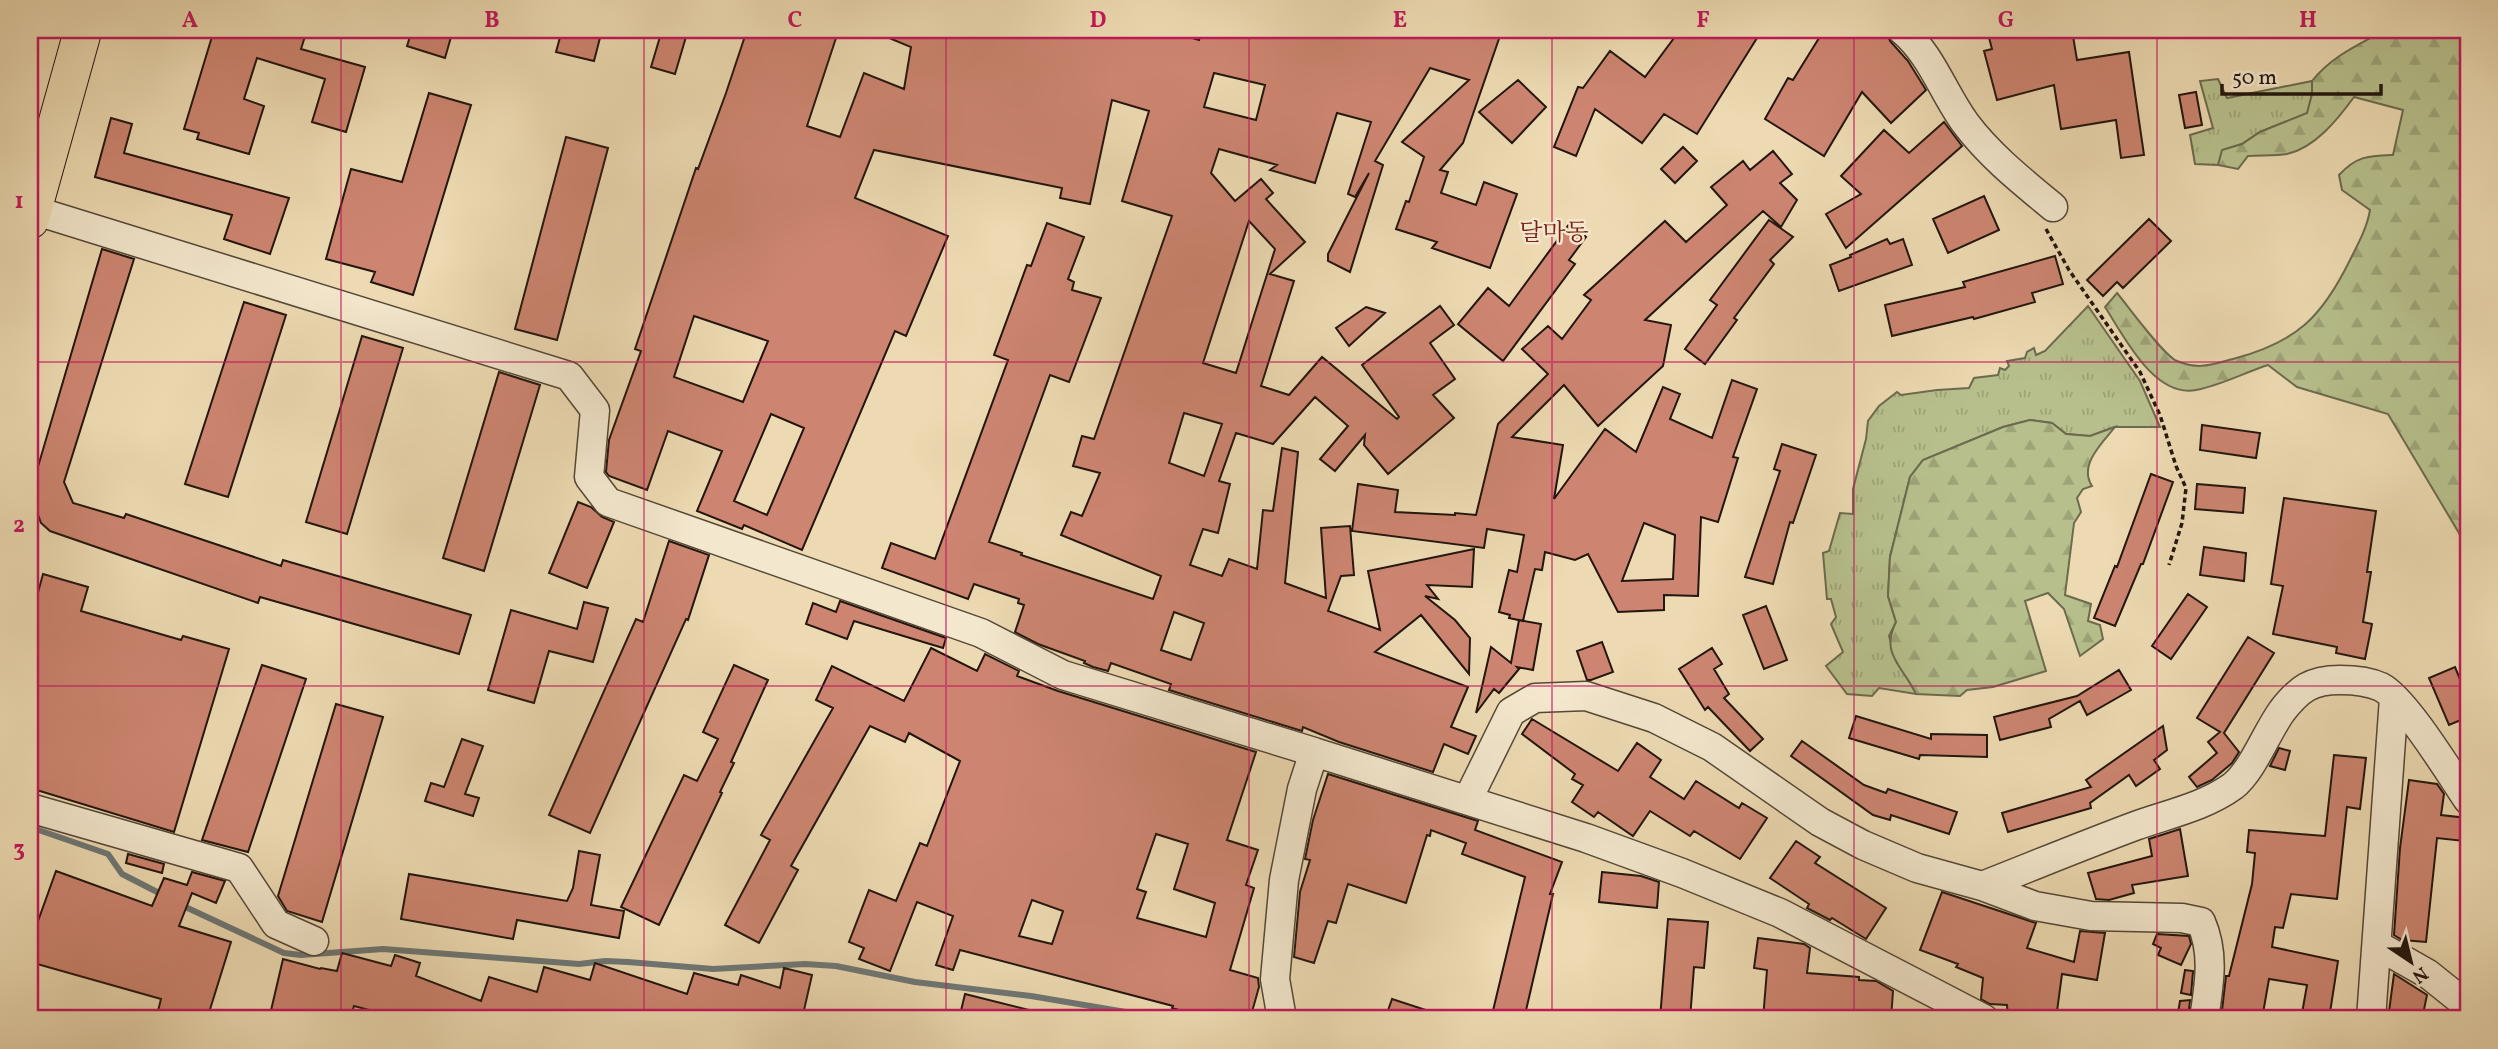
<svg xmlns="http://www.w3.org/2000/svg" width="2498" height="1049" font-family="Vollkorn,'Noto Serif KR',serif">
  <defs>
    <pattern id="grass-tufts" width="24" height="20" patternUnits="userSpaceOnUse" patternTransform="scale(1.75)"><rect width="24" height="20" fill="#b7c08d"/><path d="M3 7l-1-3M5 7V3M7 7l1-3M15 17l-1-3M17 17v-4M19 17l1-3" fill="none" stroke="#9da478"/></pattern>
    <pattern id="forest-firs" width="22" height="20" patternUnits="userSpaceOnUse" patternTransform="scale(1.75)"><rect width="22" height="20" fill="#b7c08d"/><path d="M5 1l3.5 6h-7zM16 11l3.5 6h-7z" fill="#9da478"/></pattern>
  </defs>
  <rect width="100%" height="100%" fill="#eddab2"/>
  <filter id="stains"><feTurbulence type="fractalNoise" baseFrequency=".00286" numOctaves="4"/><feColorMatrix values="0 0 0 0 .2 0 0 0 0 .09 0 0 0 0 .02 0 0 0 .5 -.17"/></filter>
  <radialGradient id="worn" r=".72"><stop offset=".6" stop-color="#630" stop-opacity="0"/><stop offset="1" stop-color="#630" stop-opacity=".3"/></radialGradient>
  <path fill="url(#grass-tufts)" stroke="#6c6b4e" stroke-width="2" d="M2218,79L2227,98L2312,81V94L2308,113L2260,132L2242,144L2223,150L2218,165L2195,164L2190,135L2213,128L2200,81Z
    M2088,306L2140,381L2160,427H2115L2090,436L2066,434L2052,423L2030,420L2003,427L1923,460L1910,477L1890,557L1888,596L1896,622L1889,636L1897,663L1908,676L1916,694L1879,688L1872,696L1847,694L1826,666L1843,652L1831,624L1836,617L1831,599H1827L1823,553L1829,551L1840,513L1853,514V489L1866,439L1868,421L1879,406L1897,392L1901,395L1937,390L1969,388L1974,378L1998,375L2000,368L2005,370L2009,366L2007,361L2025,358L2027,352L2034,348L2036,355L2045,351Z"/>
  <path fill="url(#forest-firs)" stroke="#6c6b4e" stroke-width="2" d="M2385,30H2468V523L2459,533L2388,414L2297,387L2268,365C2246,372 2219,386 2196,390C2154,398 2124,336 2105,307L2117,293C2128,306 2164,356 2177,361C2199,370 2210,365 2233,359C2297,342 2322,317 2350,260C2358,244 2367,228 2370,210L2342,190L2339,175C2357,156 2367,156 2393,155L2403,110L2354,97C2338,119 2315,148 2287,154C2275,156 2260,155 2248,156L2238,169L2218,165L2222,150L2242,144L2260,132L2307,113L2312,94V81C2332,56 2358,45 2385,30Z
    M2030,420L2052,423L2066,434L2090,436L2115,427C2103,442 2078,465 2092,486L2083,489L2077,498L2081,512L2074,523L2065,595L2091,604L2088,621L2100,625L2103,639L2080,656L2064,609L2048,593L2025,601L2046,671L1993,687L1967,690L1960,696L1916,694C1902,665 1880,654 1896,622L1888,596L1890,557L1910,477L1923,460L2003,427Z"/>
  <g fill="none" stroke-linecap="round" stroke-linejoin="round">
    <path stroke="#6e7775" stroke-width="6" d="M30,827L108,854L122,874L163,895
      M179,904L284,953L301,955L383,949L579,964L605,961L628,962L713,969L805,964L836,966L915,982L1031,996L1167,1019"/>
  </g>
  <path fill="#cd8571" stroke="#22160e" stroke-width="2" fill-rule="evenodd" d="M214,30H307L301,49L365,67L346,132L312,122L325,79L257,58L244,99L264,106L249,154L197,139L199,133L184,129Z
    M412,30H453L445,58L407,46Z
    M562,30H602L594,61L556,52Z
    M662,30H688L675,74L651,67Z
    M747,30H821L837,35L807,126L840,137L864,73L904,89L911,47L870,30H1166L1199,40L1202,30H1502L1463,143L1440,170L1448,172L1441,193L1476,205L1484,182L1517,194L1490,268L1432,248L1437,242L1396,229L1406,201L1409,202L1424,157L1402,142L1469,80L1430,68L1375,161L1383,165L1350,272L1328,261V254L1369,173L1355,197L1348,194L1371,122L1337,113L1315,183L1270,170L1277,165L1219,149L1211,173L1235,201L1261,179L1273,193L1266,199L1305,242L1270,274L1294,281L1261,386L1289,395L1322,357L1397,419L1399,417L1362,365L1440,306L1454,325L1430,343L1455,379L1433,395L1454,418L1388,474L1364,445L1365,435L1335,471L1320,459L1348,426L1315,397L1273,444L1236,433L1219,481L1230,484L1218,533L1203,529L1190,565L1222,576L1229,559L1257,569L1263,510L1273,511L1282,448L1298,452L1285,583L1326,598L1321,528L1350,526L1354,575L1341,576L1328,611L1380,630L1368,571L1474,549L1472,587L1427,585L1438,599L1425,596L1455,620L1470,638L1469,674L1421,615L1375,652L1468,687L1451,727L1476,736L1468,754L1444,744L1433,772L1339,742L1303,727L1302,731L1169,690L1171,684L1111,663L1108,671L1093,667L1084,663L1085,661L1038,644L1015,632L1024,605L1018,603L1019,599L974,584L968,599L882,568L891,543L935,559L1008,360L994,355L1027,265L1031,266L1047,223L1084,237L1068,279L1074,282L1072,290L1101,298L1069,382L1050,375L989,542L1022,553L1021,555L1153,599L1161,576L1061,535L1071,512L1082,516L1100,473L1073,466L1082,436L1094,439L1172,216L1122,201L1149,111L1112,100L1090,204L1060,198L1062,188L874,150L855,198L948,236L906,336L895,331L802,550L744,525L742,529L697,511L722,451L668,431L647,490L609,476L606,472L609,440L641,351L635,349L696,168L698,169L726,93ZM1214,73L1265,85L1256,120L1204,107ZM1249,221L1275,249L1236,373L1203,363ZM694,316L768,341L743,402L674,377ZM1184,413L1222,424L1204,476L1169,463ZM771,414L804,428L767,515L734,501ZM1174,612L1204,623L1191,660L1161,650Z
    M1680,30H1762L1697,134L1664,114L1642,143L1595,109L1576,156L1554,147L1578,87L1583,88L1610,51L1645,77Z
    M1824,30L1839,36L1843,30H1886L1890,41L1908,61L1926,90L1891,123L1862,92L1824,156L1765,119L1788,78L1793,80Z
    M1987,30H2072L2077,60L2129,52L2144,155L2121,158L2116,120L2061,129L2054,85L1997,100L1984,51L1992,49Z
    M1518,80L1546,107L1512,143L1479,112Z
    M2196,92L2202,125L2185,128L2179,95Z
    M429,93L471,105L413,295L371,282L375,272L326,259L351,169L402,182Z
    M111,118L132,124L124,153L289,198L270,254L224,239L232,215L95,177Z
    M1944,122L1962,146L1846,248L1826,214L1861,194L1841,176L1884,130L1909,153Z
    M566,137L608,148L557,340L515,329Z
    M1683,147L1697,161L1675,183L1661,169Z
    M1773,151L1792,174L1780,183L1797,200L1781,227L1763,211L1645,320L1671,325L1663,366L1598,426L1564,385L1512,437L1563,445L1554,499L1605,429L1636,452L1663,387L1680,394L1670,419L1712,438L1732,380L1757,389L1733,457L1738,458L1718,522L1701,517L1698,596L1664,595V610L1618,612L1588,554L1575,560L1545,552L1542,570L1535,569L1523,621L1509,618L1510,615L1499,612L1509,570L1517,572L1524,535L1487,529L1484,548L1352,531L1358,484L1398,490L1395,512L1455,515V513L1476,515L1498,424L1548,374L1522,349L1548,326L1562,339L1591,300L1584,295L1665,221L1686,242L1727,205L1711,187L1743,161L1750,170ZM1644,523L1675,535L1673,579L1622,581Z
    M1984,196L1999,230L1948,253L1933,219Z
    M2149,219L2171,241L2123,288L2117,282L2103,296L2087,280Z
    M1769,220L1793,237L1770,260L1774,264L1734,318L1737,320L1705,364L1685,349L1717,305L1710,300Z
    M1570,223L1586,237L1569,260L1575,264L1503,361L1458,324L1488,288L1509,306Z
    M1887,239L1890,244L1903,239L1912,265L1839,291L1830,265L1851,257L1850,255Z
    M102,249L134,259L64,482L73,503L124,518L126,514L281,566L283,560L471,615L459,654L260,597L258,603L50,531L41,523L33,501L32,487Z
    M2055,256L2063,284L2032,293L2035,302L1974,319L1973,317L1892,336L1885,305L1965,287L1963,282Z
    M244,302L286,315L228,497L185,484Z
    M1366,307L1385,313L1349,346L1336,328Z
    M362,336L403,348L347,534L306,522Z
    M499,372L540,385L484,571L443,558Z
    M2202,425L2260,433L2256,458L2200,450Z
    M1782,444L1816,455L1793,523L1790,522L1773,584L1745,577L1780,471L1774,469Z
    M2151,474L2173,482L2143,564H2141L2115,626L2094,618L2115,566L2117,567Z
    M2197,484L2245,488L2243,513L2195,509Z
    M2284,498L2376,511L2367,572H2371L2363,622L2372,624L2365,659L2336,653L2337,647L2273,634L2283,586L2271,584Z
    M578,502L591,507L602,517L614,522L587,588L549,573Z
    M669,541L709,555L688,620L686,619L590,833L549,815L636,619L643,622Z
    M2204,547L2246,553L2244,581L2200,575Z
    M43,574L88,587L81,611L181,640L183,636L229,649L174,832L30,788V622Z
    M2188,594L2207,607L2171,659L2152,646Z
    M840,601L946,638L943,648L854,621L847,639L806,624L813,603L836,612Z
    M584,602L608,608L593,662L549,651L534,703L488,690L511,610L577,629Z
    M1766,606L1787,660L1764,669L1743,615Z
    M1519,620L1541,624L1533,670L1517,667L1519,669L1499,693L1494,689L1476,713L1491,647L1511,663Z
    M2248,637L2274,653L2224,733L2239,752L2232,763L2212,780L2197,787L2189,777L2217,753L2208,742L2220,732L2197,718Z
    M1602,642L1613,672L1591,680H1587L1577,651Z
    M931,648L977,671L985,654L1019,671L1017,676L1058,691L1256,752L1227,840L1258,850L1246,885L1254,888L1230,970L1258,978L1259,987L1250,1019H1229L1200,1011L1199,1016L1172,1008L1173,1006L960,950L953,970L936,965L953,916L917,902L890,971L859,959L864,948L849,942L869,890L896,901L920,843L927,846L960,761L909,733L905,742L870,726L791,866L798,870L759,943L725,925L770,840L761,835L833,708L816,700L832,666L904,701ZM1156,834L1188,844L1174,889L1215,903L1206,937L1137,918L1146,892L1137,889ZM1032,900L1063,911L1052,944L1019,936Z
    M1712,648L1722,664L1714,669L1729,694L1724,698L1763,739L1750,751L1708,707L1705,710L1679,669Z
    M262,665L306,679L248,852L202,840Z
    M734,665L768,680L731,762L734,763L720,792L722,793L659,925L621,907L684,775L697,781L718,739L703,732Z
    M2455,667L2468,699V717L2449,725L2429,678Z
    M2119,670L2131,690L2087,715L2080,701L2049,719L2051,727L2000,740L1994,717L2077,696Z
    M336,704L383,717L322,922L287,911L278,896Z
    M1856,716L1931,739V734L1987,735V757L1920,755L1919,759L1849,738Z
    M1532,719L1618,771L1637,743L1661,760L1650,777L1684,799L1696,781L1739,808L1742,803L1767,818L1740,859L1694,831L1690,836L1650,811L1633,836L1598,812L1594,817L1572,802L1583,785L1572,779L1575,774L1522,734Z
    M2163,726L2167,750L2154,760L2160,769L2136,786L2129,775L2090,803L2091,808L2008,832L2002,813L2091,787L2086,780Z
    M462,739L483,746L465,794L479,798L473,816L425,801L431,783L444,787Z
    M1802,741L1864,785L1886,793L1888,789L1957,812L1949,834L1891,815L1890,820L1873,815L1791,756Z
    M2279,748L2290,751L2285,770L2270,766Z
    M2334,755L2366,758L2360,809L2347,807L2337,899L2291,894L2283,928L2275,927L2272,947L2338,961L2329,1019H2301L2307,985L2269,979L2262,1019H2221L2226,976H2229L2252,884L2255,853L2247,852L2249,830L2325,836Z
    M1328,774L1478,821L1475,830L1562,862L1550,894H1553L1524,1019H1491L1525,877L1462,854L1466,843L1431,830L1430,836L1427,835L1406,903L1348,884L1336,923L1328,921L1314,963L1294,957L1300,892L1310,860L1305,859L1313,820Z
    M2409,780L2437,784L2444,794L2441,815L2467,818L2464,841L2437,838L2426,942L2402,940L2394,935L2400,848Z
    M2180,829L2188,876L2132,885L2134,893L2109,900L2096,899L2088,873L2152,856L2149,839Z
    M1796,841L1820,857L1815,863L1886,908L1866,939L1832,918L1830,920L1807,908L1809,904L1770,878Z
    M579,851L600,855L591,905L624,911L619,938L517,920L513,939L401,919L409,874L567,901L573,888Z
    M128,854L164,864L162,873L126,863Z
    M56,871L152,906L164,878L187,885L192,872L225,881L216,903L192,893L179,926L231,942L207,1019H156L161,999L30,962V919L38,921Z
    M1602,872L1641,876L1659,882L1657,908L1599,902Z
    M1942,892L2036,923L2027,948L2074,962L2080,931L2105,933L2097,980L2062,974L2056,1019H2008L2007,1005L1990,1004L1981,999L1983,978L1956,967L1958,964L1920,950Z
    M1668,919L1708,922L1704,968L1694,967L1690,1019H1660Z
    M2157,934L2189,936L2191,944L2181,965L2158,955L2161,948L2153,944Z
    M1758,938L1804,944L1810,948L1807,973L1859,977V980L1876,981L1893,991L1891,1019H1763L1767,970L1754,968Z
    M342,953L391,966L395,955L420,963L416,976L481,1001L489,977L537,992L544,967L590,980L595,963L687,994L694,973L738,985L741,975L780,988L784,968L812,975L802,1019H585L558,1011L556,1019H403L354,1006L350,1019H269L283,959L320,969L321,968L337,971Z
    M2185,970L2193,971L2191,995L2181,993Z
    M2394,974L2427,995L2422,1019H2388Z
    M965,994L1041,1013L1040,1019H959Z
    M1392,999L1444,1016V1019H1385Z
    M2190,1000L2188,1019H2177L2180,1001Z"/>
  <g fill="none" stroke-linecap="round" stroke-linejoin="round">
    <g stroke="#554737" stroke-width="31">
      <path id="minor" d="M1902,30C1932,55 1943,93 1966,124C1990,156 2023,182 2053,207
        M33,210L569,376L595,410L589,477L608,502L981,633L1063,675L1314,752L1302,789L1284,880L1275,979L1282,1019
        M1314,752L1586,838L1682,873L1780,913L1984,1019
        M1468,799L1511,712L1535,698L1586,696L1654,718L1712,747L1820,822L1863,845L1917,868L1982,886L2035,906L2091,916L2182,918L2201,922C2215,954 2209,985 2204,1019
        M30,808L239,868L276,924L314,941
        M1982,886C2033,866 2084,845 2135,826C2168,814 2204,807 2233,786C2253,770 2266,733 2282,711C2299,689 2311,680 2340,680C2354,680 2368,681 2381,687C2405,699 2451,775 2468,800
        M2377,945L2428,974L2468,1006
        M2371,1019L2394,698"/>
    </g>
    <g stroke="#22160e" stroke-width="39">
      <path id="major" d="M30,220L83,30"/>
    </g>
    <path stroke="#22160e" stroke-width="3.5" stroke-dasharray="5 3.5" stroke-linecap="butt" d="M2046,229L2069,270L2140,372L2160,415L2176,466L2186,488L2182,523L2169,565"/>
    <use href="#minor" stroke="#f3e7cd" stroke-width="28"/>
    <use href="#major" stroke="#eddab2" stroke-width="37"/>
  </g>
  <path fill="none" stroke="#c2185b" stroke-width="2" stroke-opacity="0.55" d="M341,30V1019M644,30V1019M946,30V1019M1249,30V1019M1552,30V1019M1854,30V1019M2157,30V1019M30,362H2468M30,686H2468"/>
  <g text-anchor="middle" stroke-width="5" stroke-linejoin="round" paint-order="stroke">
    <g font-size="24" fill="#7a1f14" stroke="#f3e7cd">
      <text x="1554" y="240">달마동</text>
    </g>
  </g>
  <rect width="2498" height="1049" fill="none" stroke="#eddab2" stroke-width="77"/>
  <g transform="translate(2411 962) rotate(145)" stroke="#f3e7cd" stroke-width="5" paint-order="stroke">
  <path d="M0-5L12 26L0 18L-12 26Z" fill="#22160e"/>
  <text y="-10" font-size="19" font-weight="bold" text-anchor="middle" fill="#22160e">N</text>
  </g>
  <path d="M2222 84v10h159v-10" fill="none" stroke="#22160e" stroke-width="3.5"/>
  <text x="2232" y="84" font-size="21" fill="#22160e" stroke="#f3e7cd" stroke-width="5" paint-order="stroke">50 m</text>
  <rect x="38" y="38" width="2422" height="972" fill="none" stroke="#c2185b" stroke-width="2.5"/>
  <g font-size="23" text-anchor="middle" font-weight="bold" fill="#c2185b">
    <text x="190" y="27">A</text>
    <text x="492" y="27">B</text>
    <text x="795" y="27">C</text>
    <text x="1098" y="27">D</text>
    <text x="1400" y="27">E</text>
    <text x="1703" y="27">F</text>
    <text x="2006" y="27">G</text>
    <text x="2308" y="27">H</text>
    <text x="19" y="208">1</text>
    <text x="19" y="532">2</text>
    <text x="19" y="856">3</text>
  </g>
  <rect width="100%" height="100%" filter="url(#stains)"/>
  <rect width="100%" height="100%" fill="url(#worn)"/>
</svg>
